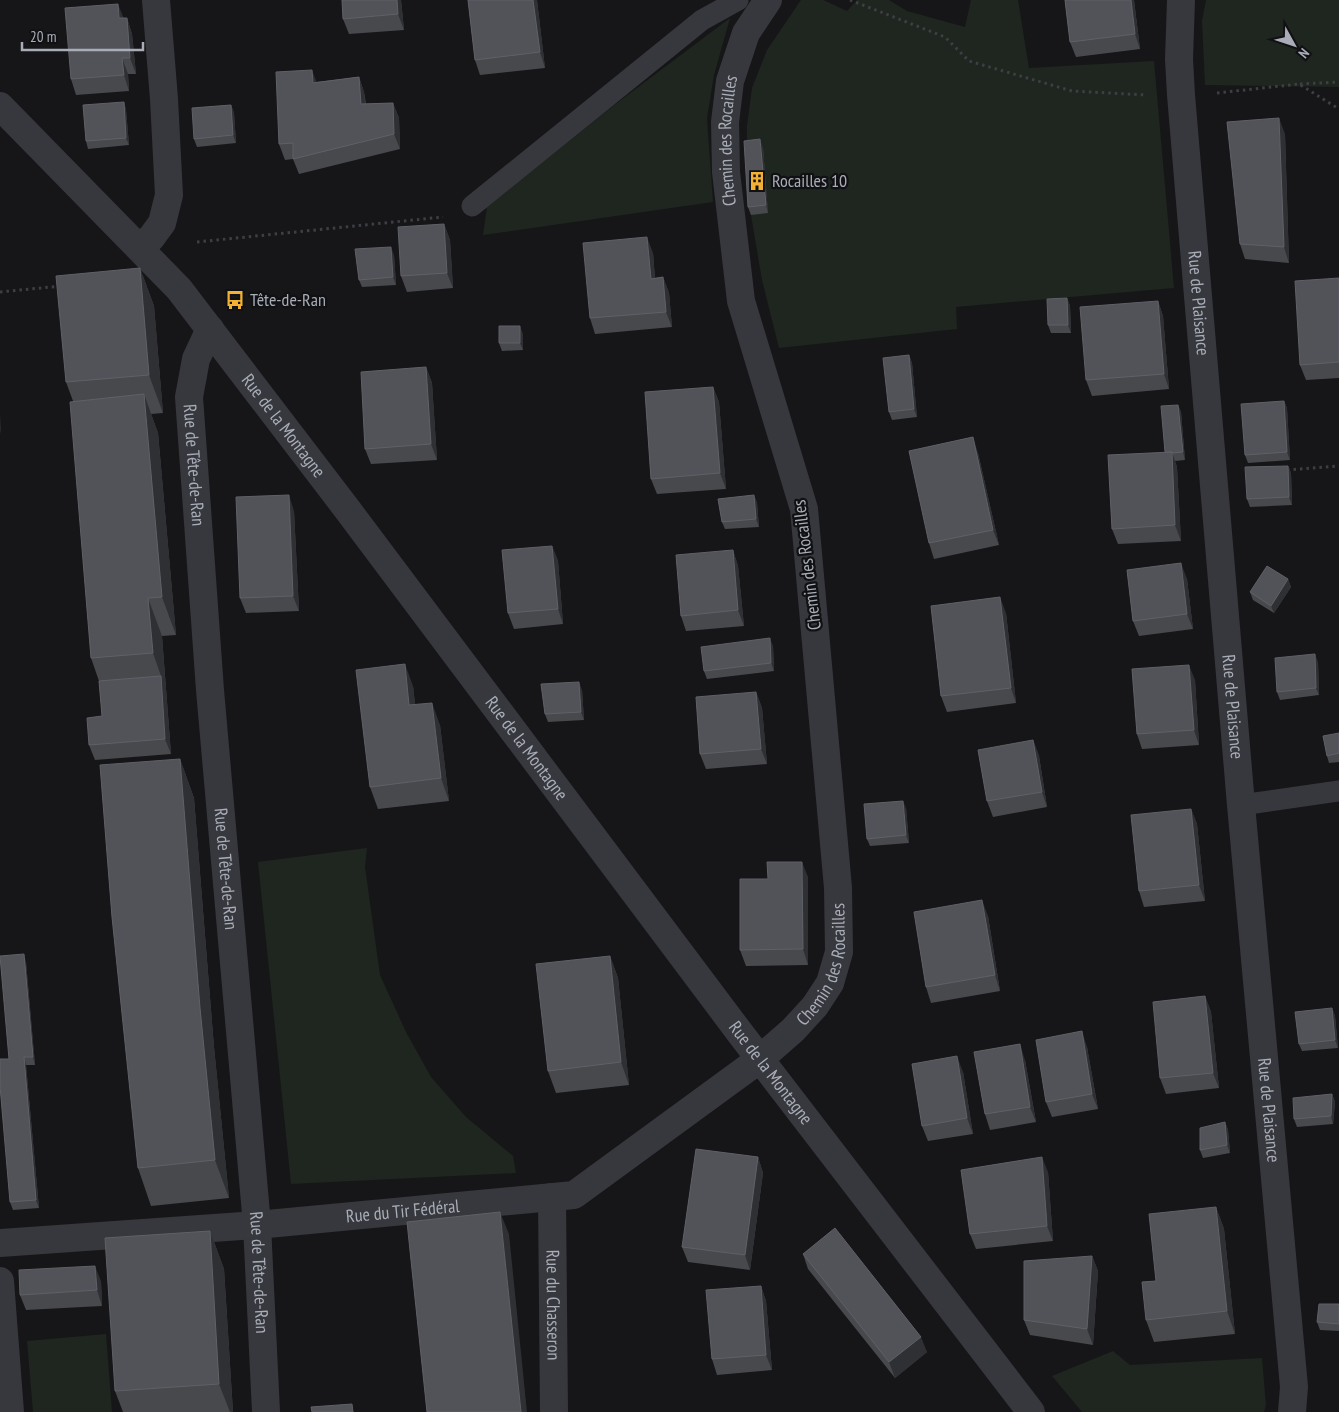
<svg xmlns="http://www.w3.org/2000/svg" width="1339" height="1412" font-family="'PT Sans Narrow',sans-serif">
  <rect width="100%" height="100%" fill="#161618"/>
  <path fill="#1e261f" d="M801,0H823L847,11L857,0H889L907,11L965,27L971,0H1018L1029,68L1154,61L1174,288L956,307L957,329L779,348L762,280L751,215L747,148V126L752,88L767,50Z
    M1206,0H1339V87L1205,85L1202,21Z
    M730,18L714,75L707,118L713,202L483,235L487,207L613,106Z
    M367,848L365,867L380,975L406,1032L431,1077L466,1117L513,1156L516,1173L291,1184L258,862Z
    M106,1334L112,1412H33L27,1341Z
    M1113,1351L1130,1365L1262,1358L1266,1405L1264,1412H1082L1052,1376Z"/>
  <g fill="none" stroke-linecap="round" stroke-linejoin="round">
    <path stroke="#3d3f44" stroke-width="3" stroke-dasharray="2.5 4" stroke-linecap="butt" d="M850,0L945,37L969,61L1072,91L1146,95
      M1300,84L1339,82
      M1217,93L1299,84L1339,109
      M197,242L443,217
      M0,292L61,286
      M1287,470L1339,466"/>
    <path stroke="#37383d" stroke-width="21" d="M472,206L702,20L738,0
      M1241,805L1339,791"/>
    <g stroke="#37383d" stroke-width="28">
      <path id="s1" d="M1181,0L1179,59L1181,95L1241,805L1294,1387L1292,1412"/>
      <path id="s2" d="M0,106L179,289L347,509L740,1033L1031,1412"/>
      <path d="M139,247L151,238L162,223L169,195L164,99L156,0"/>
      <path id="s3" d="M210,329L196,359L189,397L210,690L257,1225L266,1412"/>
      <path id="s4" d="M552,1197L554,1412"/>
      <path id="s5" d="M0,1243L257,1225L574,1195L760,1059L793,1030L815,1006L830,983L839,952L838,888L804,509L741,301L726,172L725,122L730,81L746,33L768,0"/>
      <path d="M0,1281L10,1412"/>
    </g>
  </g>
  <path fill="#47494d" d="M342,0H401L404,30L349,34L343,19Z
    M468,0H537L545,68L480,75L475,60Z
    M1065,0H1134L1140,49L1076,57L1070,42Z
    M124,18H127L132,34L136,74H128L129,91L76,95L71,79Z
    M359,77L364,92L366,104L393,103L399,118L400,149L299,174L293,159L285,160L279,144L316,82Z
    M124,102L126,110L129,145L88,149L86,141Z
    M231,105L234,113L236,143L197,147L194,139Z
    M1285,134L1289,263L1245,259L1240,244Z
    M763,147L768,213L751,215L748,207Z
    M444,224L450,240L453,288L407,292L401,276Z
    M653,253L655,278L663,277L669,293L672,327L595,334L590,318Z
    M394,255L396,285L362,287L359,280Z
    M140,268L154,306L163,413L151,414L158,433L176,635L162,636L171,754L95,760L89,745L102,716L99,681L91,658L73,401L66,382Z
    M1339,278V378L1306,380L1300,365Z
    M1067,298L1070,306L1071,333H1051L1048,325Z
    M1158,301L1163,316L1169,389L1092,396L1086,380Z
    M523,334V350L502,351L499,343Z
    M909,355L912,363L917,417L892,420L889,412Z
    M426,367L432,383L437,460L371,464L365,449Z
    M713,387L719,402L726,489L657,494L651,479Z
    M1284,401L1287,408L1290,460L1248,463L1245,455Z
    M1178,405L1181,412L1185,460L1175,461L1177,467L1181,541L1118,544L1112,529L1165,452Z
    M978,453L999,545L934,559L929,543Z
    M1288,466L1291,473L1292,505L1250,507L1247,499Z
    M754,495L757,503L759,527L725,529L722,522Z
    M294,511L299,611L246,613L240,598Z
    M552,546L558,561L563,624L514,629L508,613Z
    M733,550L738,566L744,626L686,631L681,616Z
    M1187,579L1193,629L1139,636L1133,621Z
    M1288,579L1291,587L1274,613L1253,600L1250,592Z
    M1006,613L1016,703L947,712L941,696Z
    M773,646L774,671L707,679L704,671Z
    M1318,662L1319,695L1280,700L1277,692Z
    M1195,680L1199,745L1142,749L1137,734Z
    M413,686L415,705L440,725L449,801L378,809L370,787Z
    M582,690L584,720L548,722L545,714Z
    M756,692L762,708L767,764L706,769L700,754Z
    M1339,733V762L1329,763L1327,756Z
    M1033,740L1039,756L1047,807L993,817L987,801Z
    M180,759L194,798L214,1047L229,1198L151,1206L138,1168Z
    M906,808L909,843L870,846L867,839Z
    M1191,809L1197,824L1205,901L1144,907L1139,891Z
    M808,877V965L746,966L740,950Z
    M988,916L1000,991L931,1003L926,987Z
    M610,956L618,978L629,1085L556,1093L548,1071Z
    M26,962L35,1065H26L39,1208L13,1210L10,1202L9,1059Z
    M1205,996L1211,1012L1219,1088L1166,1094L1160,1078Z
    M1332,1008L1335,1016L1338,1048L1302,1051L1299,1044Z
    M1087,1047L1098,1109L1052,1117L1046,1102Z
    M1025,1060L1036,1122L990,1130L985,1114Z
    M963,1072L973,1134L928,1141L922,1126Z
    M1332,1094L1335,1102L1333,1124L1297,1127L1294,1119Z
    M1225,1122L1228,1130L1230,1153L1203,1158L1200,1150Z
    M758,1157L763,1173L750,1270L688,1262L682,1247Z
    M1048,1172L1053,1241L976,1249L970,1234Z
    M1216,1207L1224,1229L1235,1334L1154,1342L1146,1320L1156,1281Z
    M210,1231L224,1269L233,1412H123L115,1391Z
    M803,1254L927,1352L895,1378L808,1269Z
    M1092,1256L1098,1271L1093,1345L1030,1335L1024,1320Z
    M101,1281L102,1306L26,1310L20,1295Z
    M761,1286L766,1301L772,1370L717,1375L712,1359Z
    M1339,1304V1331L1320,1330L1317,1322Z"/>
  <path fill="#2f3033" d="M397,0H401L404,30L398,14Z
    M533,0H537L545,68L540,52Z
    M1131,0H1134L1140,49L1135,34Z
    M118,4L124,19L119,18Z
    M127,18L132,34L136,74L130,58Z
    M122,58L128,74L129,91L124,75Z
    M312,70L318,86L313,83Z
    M359,77L364,92L367,120L361,104Z
    M124,102L126,110L129,145L126,138Z
    M393,103L399,118L400,149L394,134Z
    M231,105L234,113L236,143L233,135Z
    M1279,118L1285,134L1289,263L1284,247Z
    M760,139L763,147L768,213L766,205Z
    M444,224L450,240L453,288L447,273Z
    M647,237L653,253L656,294L651,279Z
    M391,247L394,255L396,285L393,277Z
    M140,268L154,306L163,413L149,375Z
    M663,277L669,293L672,327L666,312Z
    M1067,298L1070,306L1071,333L1068,325Z
    M1158,301L1163,316L1169,389L1164,374Z
    M520,326L523,334V350L520,343Z
    M909,355L912,363L917,417L914,409Z
    M426,367L432,383L437,460L431,444Z
    M713,387L719,402L726,489L720,473Z
    M144,394L158,433L176,635L162,597Z
    M1284,401L1287,408L1290,460L1287,452Z
    M1178,405L1181,412L1185,460L1183,452Z
    M0,414L1,434L0,430Z
    M973,437L978,453L999,545L993,530Z
    M1172,452L1177,467L1181,541L1175,525Z
    M1288,466L1291,473L1292,505L1289,497Z
    M289,495L294,511L299,611L293,596Z
    M754,495L757,503L759,527L756,519Z
    M552,546L558,561L563,624L558,609Z
    M733,550L738,566L744,626L738,610Z
    M1181,563L1187,579L1193,629L1187,614Z
    M1288,579L1291,587L1274,613L1271,606Z
    M1000,597L1006,613L1016,703L1011,688Z
    M148,598L162,636L171,754L165,739L161,676L153,653Z
    M770,638L773,646L774,671L771,663Z
    M1315,654L1318,662L1319,695L1316,688Z
    M405,664L413,686L418,728L409,705Z
    M1189,665L1195,680L1199,745L1194,730Z
    M579,682L582,690L584,720L581,712Z
    M756,692L762,708L767,764L761,749Z
    M432,703L440,725L449,801L441,778Z
    M1033,740L1039,756L1047,807L1042,792Z
    M180,759L194,798L214,1047L229,1198L215,1160L200,1008Z
    M903,801L906,808L909,843L906,835Z
    M1191,809L1197,824L1205,901L1199,885Z
    M802,862L808,877V965L803,949Z
    M982,900L988,916L1000,991L995,975Z
    M24,954L26,962L35,1065L33,1057Z
    M610,956L618,978L629,1085L621,1062Z
    M1205,996L1211,1012L1219,1088L1213,1073Z
    M1332,1008L1335,1016L1338,1048L1335,1040Z
    M1082,1031L1087,1047L1098,1109L1092,1094Z
    M1020,1044L1025,1060L1036,1122L1030,1107Z
    M957,1056L963,1072L973,1134L967,1118Z
    M24,1057L26,1065L39,1208L36,1200Z
    M1332,1094L1335,1102L1333,1124L1331,1116Z
    M1225,1122L1228,1130L1230,1153L1227,1145Z
    M758,1157L763,1173L750,1270L745,1255Z
    M1042,1157L1048,1172L1053,1241L1047,1226Z
    M1216,1207L1224,1229L1235,1334L1227,1311Z
    M500,1212L509,1234L527,1412H521Z
    M210,1231L224,1269L233,1412H230L219,1384Z
    M1092,1256L1098,1271L1093,1345L1087,1329Z
    M95,1266L101,1281L102,1306L97,1290Z
    M761,1286L766,1301L772,1370L766,1355Z
    M921,1337L927,1352L895,1378L889,1362Z"/>
  <path fill="#525359" stroke="#5f6168" d="M342,0H397L398,14L343,19Z
    M468,0H533L540,52L475,60Z
    M1065,0H1131L1135,34L1070,42Z
    M118,4L119,18H127L130,58H122L124,75L71,79L65,8Z
    M312,70L313,83L359,77L361,104L393,103L394,134L293,159V143L279,144L276,72Z
    M124,102L126,138L86,141L83,105Z
    M231,105L233,135L194,139L192,108Z
    M1279,118L1284,247L1240,244L1227,122Z
    M760,139L766,205L748,207L744,141Z
    M444,224L447,273L401,276L398,227Z
    M647,237L651,279L663,277L666,312L590,318L583,243Z
    M391,247L393,277L359,280L355,249Z
    M140,268L149,375L66,382L56,276Z
    M1339,278V362L1300,365L1295,281Z
    M1067,298L1068,325H1048L1047,299Z
    M1158,301L1164,374L1086,380L1080,307Z
    M499,326H520V343H499Z
    M909,355L914,409L889,412L883,358Z
    M426,367L431,444L365,449L361,372Z
    M713,387L720,473L651,479L645,392Z
    M144,394L162,597L148,598L153,653L91,658L70,402Z
    M1284,401L1287,452L1245,455L1241,404Z
    M1178,405L1183,452L1172,453V452H1165L1161,406Z
    M973,437L993,530L929,543L909,451Z
    M1172,452L1175,525L1112,529L1108,455Z
    M1288,466L1289,497L1247,499L1245,467Z
    M289,495L293,596L240,598L236,497Z
    M754,495L756,519L722,522L718,499Z
    M552,546L558,609L508,613L502,550Z
    M733,550L738,610L681,616L676,555Z
    M1181,563L1187,614L1133,621L1127,570Z
    M1267,566L1288,579L1271,606L1250,592Z
    M1000,597L1011,688L941,696L931,606Z
    M770,638L771,663L704,671L701,647Z
    M1315,654L1316,688L1277,692L1275,658Z
    M405,664L409,705L432,703L441,778L370,787L356,670Z
    M1189,665L1194,730L1137,734L1132,669Z
    M161,676L165,739L89,745L87,718L102,716L99,681Z
    M579,682L581,712L545,714L541,684Z
    M756,692L761,749L700,754L696,697Z
    M1339,733V753L1327,756L1323,736Z
    M1033,740L1042,792L987,801L978,750Z
    M180,759L200,1008L215,1160L138,1168L112,917L100,765Z
    M903,801L906,835L867,839L864,804Z
    M1191,809L1199,885L1139,891L1131,815Z
    M767,862H802L803,949L740,950V879H768Z
    M982,900L995,975L926,987L914,912Z
    M24,954L33,1057H24L36,1200L10,1202L0,1086V1059H9L0,956Z
    M610,956L621,1062L548,1071L536,964Z
    M1205,996L1213,1073L1160,1078L1153,1002Z
    M1332,1008L1335,1040L1299,1044L1295,1012Z
    M1082,1031L1092,1094L1046,1102L1036,1040Z
    M1020,1044L1030,1107L985,1114L974,1052Z
    M957,1056L967,1118L922,1126L912,1064Z
    M1332,1094L1331,1116L1294,1119L1293,1098Z
    M1225,1122L1227,1145L1200,1150V1128Z
    M696,1149L758,1157L745,1255L682,1247Z
    M1042,1157L1047,1226L970,1234L961,1170Z
    M1216,1207L1227,1311L1146,1320L1142,1282L1156,1281L1149,1214Z
    M500,1212L521,1412H427L407,1222Z
    M835,1228L921,1337L889,1362L803,1254Z
    M210,1231L219,1384L115,1391L105,1238Z
    M1092,1256L1087,1329L1024,1320V1261Z
    M95,1266L97,1290L20,1295L19,1270Z
    M761,1286L766,1355L712,1359L706,1290Z
    M1319,1304H1339V1324L1317,1322Z
    M352,1404L353,1412H312L311,1407Z"/>
  <defs>
    <g id="building-bare" transform="scale(1.5)"><path d="M-4-6H4V6H1V3H-1V6H-4ZM-2.5-4.3h1.7v1.8h-1.7ZM.8-4.3h1.7v1.8H.8ZM-2.5-1h1.7V.8h-1.7ZM.8-1h1.7V.8H.8Z" fill="#f2b134" stroke="#111113" stroke-width="2.5" paint-order="stroke"/></g>
    <g id="bus-bare" transform="scale(1.5)"><path d="M-5-6H5V4H4V6H2V4H-2V6H-4V4H-5ZM-3.5-4V0h7V-4ZM-3.5 1.2v1.5H-2V1.2ZM2 1.2v1.5H3.5V1.2Z" fill="#f2b134" stroke="#111113" stroke-width="2.5" paint-order="stroke"/></g>
  </defs>
  <g fill-rule="evenodd">
    <use href="#building-bare" x="757" y="181"/>
    <use href="#bus-bare" x="235" y="300"/>
  </g>
  <g text-anchor="middle" stroke-width="4.5" stroke-linejoin="round" paint-order="stroke">
    <g font-size="18" fill="#a8adb8" stroke="#111113">
      <text dy="6" stroke="none"><textPath href="#s5" startOffset="1766">Chemin des Rocailles</textPath></text>
      <text dy="6" stroke="none"><textPath href="#s1" startOffset="304">Rue de Plaisance</textPath></text>
      <text dy="6" stroke="none"><textPath href="#s2" startOffset="428">Rue de la Montagne</textPath></text>
      <text dy="6" stroke="none"><textPath href="#s3" startOffset="140">Rue de Tête-de-Ran</textPath></text>
      <text transform="translate(807 565) rotate(-97)" y="6">Chemin des Rocailles</text>
      <text dy="6" stroke="none"><textPath href="#s1" startOffset="709">Rue de Plaisance</textPath></text>
      <text dy="6" stroke="none"><textPath href="#s2" startOffset="832">Rue de la Montagne</textPath></text>
      <text dy="6" stroke="none"><textPath href="#s3" startOffset="545">Rue de Tête-de-Ran</textPath></text>
      <text dy="6" stroke="none"><textPath href="#s5" startOffset="926">Chemin des Rocailles</textPath></text>
      <text dy="6" stroke="none"><textPath href="#s2" startOffset="1238">Rue de la Montagne</textPath></text>
      <text dy="6" stroke="none"><textPath href="#s1" startOffset="1114">Rue de Plaisance</textPath></text>
      <text dy="6" stroke="none"><textPath href="#s5" startOffset="404">Rue du Tir Fédéral</textPath></text>
      <text dy="6" stroke="none"><textPath href="#s3" startOffset="950">Rue de Tête-de-Ran</textPath></text>
      <text dy="6" stroke="none"><textPath href="#s4" startOffset="108">Rue du Chasseron</textPath></text>
    </g>
    <g font-size="18" fill="#a8adb8" stroke="#111113" text-anchor="start">
      <text x="772" y="187">Rocailles 10</text>
      <text x="250" y="306">Tête-de-Ran</text>
    </g>
  </g>
  <g transform="translate(1294 45) rotate(130)" stroke="#111113" stroke-width="4" paint-order="stroke">
  <path d="M0-4L9 19L0 12L-9 19Z" fill="#a8adb8"/>
  <text y="-8" font-size="14" font-weight="bold" text-anchor="middle" fill="#a8adb8">N</text>
  </g>
  <path d="M22 42v8h121v-8" fill="none" stroke="#a8adb8" stroke-width="2.5"/>
  <text x="30" y="42" font-size="15" fill="#a8adb8" stroke="#111113" stroke-width="4" paint-order="stroke">20 m</text>
</svg>
